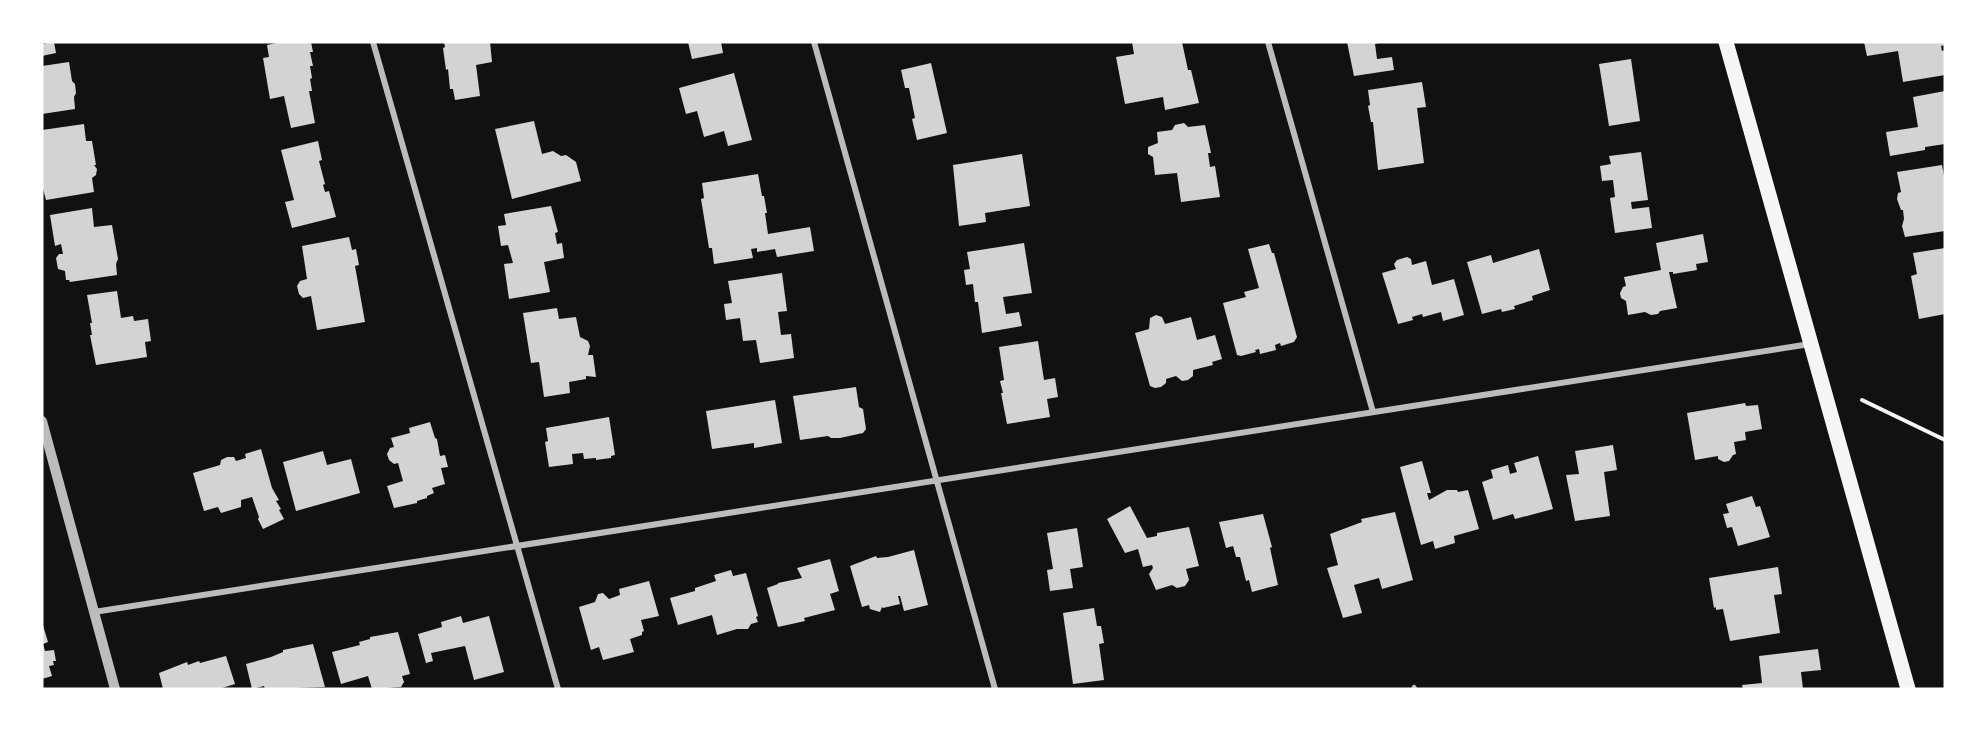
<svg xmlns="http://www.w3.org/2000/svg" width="1987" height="731" font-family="Lora,serif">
  <rect width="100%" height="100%" fill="#111"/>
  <path fill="#d3d3d3" d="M54,42L56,53L42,56V44Z
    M281,42H311L313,52H310L313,66H310L312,78L310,79L312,91H309L315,123L291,128L284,96L270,99L263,58L269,57L267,45Z
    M444,42H490L492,62L476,65L480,96L455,100L453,89H450L448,69L446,70L443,48L445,47Z
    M688,42H721L723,53L692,59Z
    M1132,42H1182L1188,70H1191L1199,103L1165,110L1163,97L1125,104L1116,57L1134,54Z
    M1347,42H1382L1375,44L1377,59L1392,57L1394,70L1354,76Z
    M1864,42H1945V45L1941,46L1942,51L1945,50V75L1903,82L1898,51L1867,56Z
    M1631,59L1640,121L1609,126L1599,64Z
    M69,62L72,81L75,84L76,93L74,97L75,109L42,114V66Z
    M931,63L947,133L917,140L912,119L915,118L909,88H905L901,70Z
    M734,73L752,140L728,146L724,131L704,137L697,111L686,114L679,88Z
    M1422,82L1426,107L1417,108L1424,163L1378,170L1373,122H1371L1368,106L1370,105L1368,90Z
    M1945,91V144L1925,147V150L1890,156L1886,132L1918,127L1913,97Z
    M534,121L542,154L553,151L561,156L566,155L576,162L581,181L512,199L495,129Z
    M1184,123L1188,127L1205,125L1211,153H1208L1210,167L1215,166L1220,197L1181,202L1177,173L1155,175L1153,157L1148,154V147L1158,143L1157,132L1172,130L1175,125Z
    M84,124L86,141H92L96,165H94L97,169L96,175L92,178L94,192L46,200L42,185V130Z
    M318,141L322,160L319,161L325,184L323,185L325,192L329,191L336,217L292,228L285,202L294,200L281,150Z
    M1641,152L1648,200L1631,202L1632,209L1649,207L1652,228L1615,233L1610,198L1615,197L1613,180L1602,181L1600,166L1611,164L1609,156Z
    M1022,154L1030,206L985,213L986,222L959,226L953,165Z
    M1942,165L1945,181V231L1905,237L1902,226L1904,219L1903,210H1901L1897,199L1898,193L1901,192L1897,172Z
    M758,174L762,196H764L767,213H765L768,234L810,227L814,251L777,257L775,249L757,252V248L751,249L753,258L714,264L712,248H709L701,199L704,198L702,183Z
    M551,206L558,232L555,233L557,244L562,243L564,258L544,262L550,292L509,299L504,264L513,263L508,245L501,246L498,226L506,225L504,214Z
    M92,208L94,227L112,225L118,259L116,264L117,275L70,282L69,280H66L65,271L58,269L56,258L59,254H63L61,244L55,246L50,215Z
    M1703,234L1708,262L1696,264L1697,270L1673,274V272H1669L1677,308L1660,311L1658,314L1651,315L1645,312L1628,315L1626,301L1621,298L1620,293L1623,287L1626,286L1624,277L1661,270L1656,243Z
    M349,237L352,250L356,249L359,265L355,266L365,322L317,330L311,296L303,298L299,294L297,286L300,281L307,279L302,246Z
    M1024,243L1032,293L1003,297L1006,314L1019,312L1022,326L982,333L978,302H975L973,284L966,285L964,270L970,269L967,252Z
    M1269,244L1272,253H1274L1297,337L1294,342L1281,346L1280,343L1275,345L1276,350L1260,354L1259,349L1255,350L1256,352L1241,356L1237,355L1223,303L1246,297L1244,292L1259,288L1248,249Z
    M1945,248V314L1919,319L1911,276L1917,274L1913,253Z
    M1539,249L1550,290L1532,296L1533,300L1514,306L1515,309L1502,312L1501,309L1482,314L1467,262L1491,255L1493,263Z
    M1407,257L1411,259L1412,265L1426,261L1432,285L1454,279L1464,315L1443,321L1441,312L1423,317L1422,314L1412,317L1413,320L1398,324L1382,273L1396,269L1394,264L1397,260Z
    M782,273L787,311L778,312L781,335L791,334L794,358L760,363L756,340L743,341L740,318L726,320L724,304L732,303L728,281Z
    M117,291L121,318L133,316L134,321L148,319L151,341L145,342L147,357L96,365L90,335H92L90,323H92L87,295Z
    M557,308L559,319L576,317L580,337L588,341L590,346L588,355H593L596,377L586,376V379L569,382L570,393L544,397L539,362L531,363L523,313Z
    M1156,315L1162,317L1165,324L1191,317L1197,340L1215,335L1222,359L1212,362L1213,365L1193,370V376L1188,380L1182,381L1176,376L1166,379V383L1161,387L1155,388L1150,386L1135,333L1149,329L1150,318Z
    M1038,341L1044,380L1055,378L1058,397L1047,399L1050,417L1007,424L1001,393H1003L1000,381L1004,380L999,347Z
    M856,387L859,407L863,409L866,429L863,433L840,438H831L828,436L800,440L793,396Z
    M775,400L782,443L754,448V443L712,449L706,411Z
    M1745,403L1746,406L1758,405L1762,429L1745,432L1746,440L1734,442L1736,454L1733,455L1729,461L1724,462L1718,459V456L1695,460L1687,413Z
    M609,417L615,455L611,456V458L596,460V458L584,459L583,453L572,454L573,464L549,467L545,442L548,441L546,428Z
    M430,422L435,438L437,439L440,456L445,455L448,467L441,468L445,484L432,488L434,493L427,496V498L417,501V503L394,508L387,486L403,481L398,463L394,464L389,460L387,454L390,448L394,447L391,438L410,433L409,428Z
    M1613,445L1617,470L1604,472L1610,516L1575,521L1566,475L1579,474L1575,451Z
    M261,449L272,488L279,500L276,501L281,509L279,510L284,519L263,529L258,519L259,517L252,497L241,500V507L221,513L218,507L204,511L193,473L220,465L221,460L227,457H234L236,461L246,458L245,454Z
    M323,451L327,465L351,459L360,493L296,511L283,462Z
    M1538,456L1553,509L1515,519L1513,514L1493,520L1482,482L1493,478L1491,470L1508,465L1510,474L1517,472L1514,463Z
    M1422,461L1431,493H1427L1429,500L1447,490H1457L1458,492L1468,490L1479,529L1454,536L1455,543L1435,549L1433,541L1421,545L1400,467Z
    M1752,496L1756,507L1760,506L1770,537L1738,546L1732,527L1727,528L1723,514L1729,513L1726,504Z
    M1130,506L1147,538L1157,536V533L1189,527L1199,566L1186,569L1189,580L1185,586L1177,588L1172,585L1156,590L1149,574L1153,568L1152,565L1143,567L1138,549L1125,553L1107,519Z
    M1395,512L1413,580L1382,589L1379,578L1354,585L1362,613L1343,618L1327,568L1338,565L1330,534L1362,522L1361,519Z
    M1263,514L1272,547L1270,548L1278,585L1252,592L1249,580L1246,581L1240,557H1236L1233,546L1226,548L1219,522Z
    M1077,528L1083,567L1070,569L1073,588L1050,591L1047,570L1053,569L1047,533Z
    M914,550L928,605L904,611L900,596H898L900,604L883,608L882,607L880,612L870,609L869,605L862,607L850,566L876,556L877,558L888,557Z
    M830,559L839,591L830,594L835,610L804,618L805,621L778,627L767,588L778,584V583L802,578L797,568Z
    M1778,567L1782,594L1774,595L1780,633L1730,641L1723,609L1716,610V607L1714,608L1709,578Z
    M731,570L733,576L746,573L758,616L756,617L758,622L751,624L748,629H737L717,635L712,615L678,625L670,598L695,591V588L716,581L714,575Z
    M649,581L659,616L641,620L644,631L642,632V635L630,639L634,652L603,660L599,647L591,650L579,607L595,602L598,594L603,593L609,599L620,595L619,589Z
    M1094,608L1097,626H1101L1104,643L1099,644L1104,680L1073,684L1063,613Z
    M461,616L463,623L489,616L504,672L474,680L465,646L431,653L433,661L426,663L418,634L442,627L441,622Z
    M42,622L48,642L43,644L45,651L54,650L56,661H53L54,665L49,666L52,676L42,679Z
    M398,632L410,674L402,676L404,682L401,687L372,689L368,676L341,684L332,652L360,645L359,642L370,639V637Z
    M313,644L325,687L265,689L264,686L252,689L246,664L271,657L283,652V650Z
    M1818,649L1821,670L1801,672L1803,689H1743L1742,685L1762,683L1759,656Z
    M226,656L235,684L219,689H163L159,673L187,662L188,665L199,661L200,663Z"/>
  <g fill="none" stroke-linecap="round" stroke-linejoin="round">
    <path stroke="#f5f5f5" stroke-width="4" d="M1862,400L1945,440"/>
    <path stroke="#bcbcbc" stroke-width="4.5" d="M1414,687L1415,689"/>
    <path stroke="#bcbcbc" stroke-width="6" d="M373,42L558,689
      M814,42L995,689
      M1268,42L1373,412
      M94,612L1810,344"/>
    <path stroke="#bcbcbc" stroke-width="10" d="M42,421L115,689"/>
    <path stroke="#f5f5f5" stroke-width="15" d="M1726,42L1908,689"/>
  </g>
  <rect width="1987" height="731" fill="none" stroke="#ffffff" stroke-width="87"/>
</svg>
